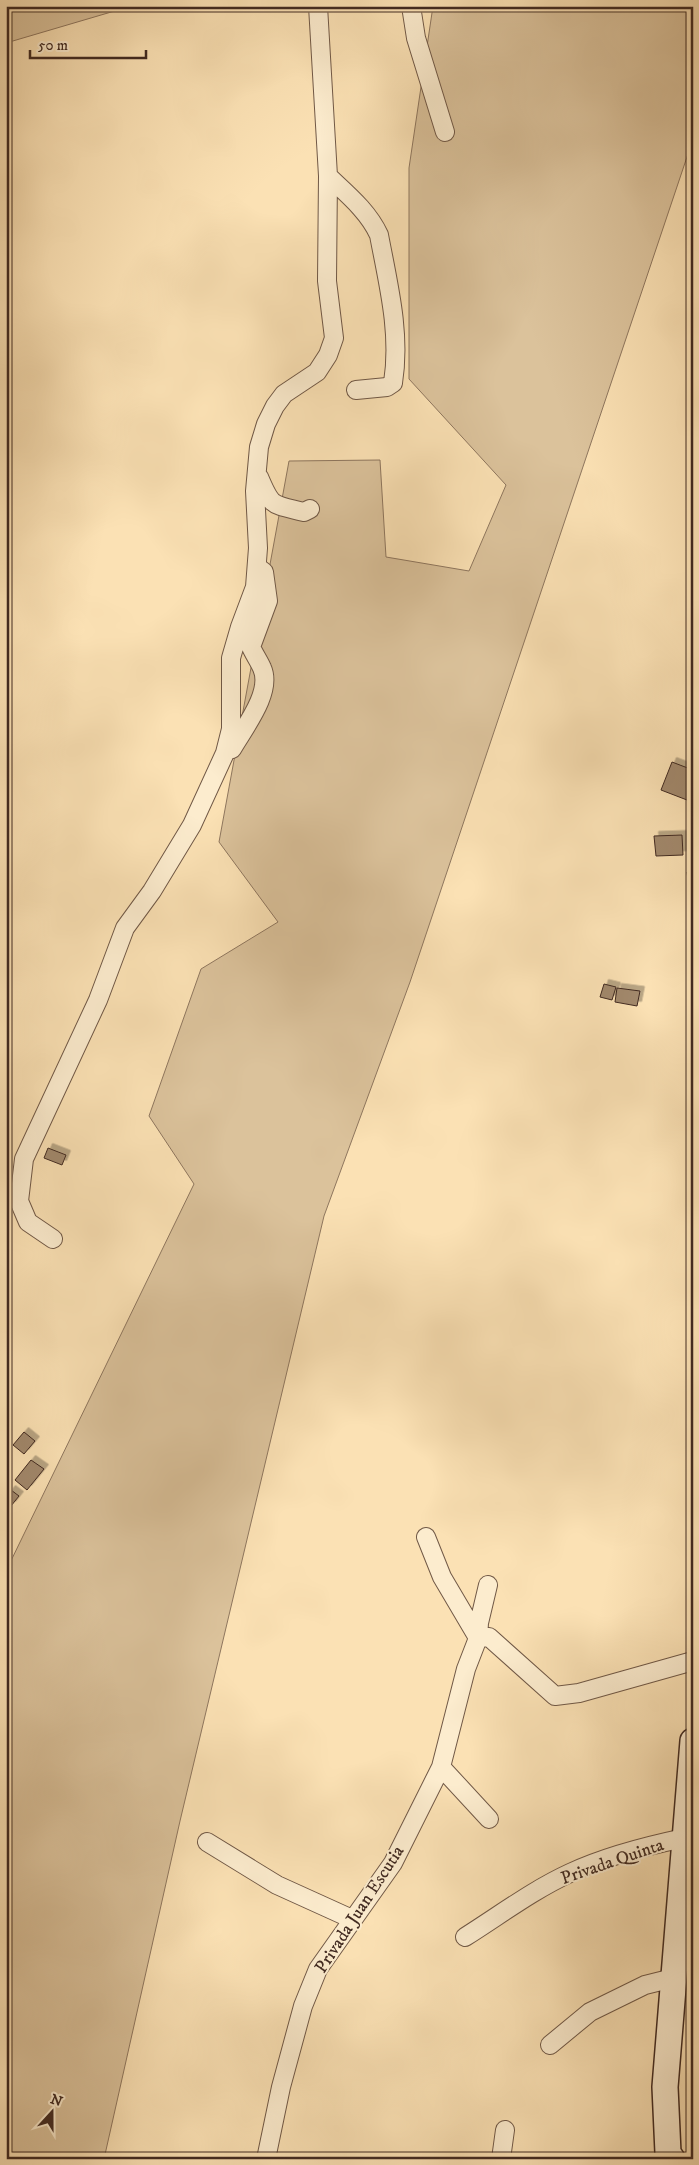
<svg xmlns="http://www.w3.org/2000/svg" width="699" height="2165" font-family="'IM FELL DW Pica',serif">
  <defs>
    <filter id="shadow"><feDropShadow dx="4.5" dy="-4.5" stdDeviation="0" flood-color="#0004"/></filter>
  </defs>
  <rect width="100%" height="100%" fill="#fbe1b4"/>
  <filter id="stains"><feTurbulence type="fractalNoise" baseFrequency=".004" numOctaves="4"/><feColorMatrix values="0 0 0 0 .2 0 0 0 0 .09 0 0 0 0 .02 0 0 0 .5 -.17"/></filter>
  <radialGradient id="worn" r=".72"><stop offset=".6" stop-color="#630" stop-opacity="0"/><stop offset="1" stop-color="#630" stop-opacity=".3"/></radialGradient>
  <path fill="#dbc29b" stroke="#8e765e" d="M6,6H123L118,10L6,43Z
    M433,6H693V139L410,982L324,1216L180,1821L104,2159H6V1571L194,1184L149,1116L201,969L278,922L219,842L289,461L380,460L386,557L469,571L506,485L409,379V168Z"/>
  <path fill="#a2896d" stroke="#412a21" filter="url(#shadow)" d="M672,762L693,770V786L687,800L661,790Z
    M682,835L683,855L656,856L654,836Z
    M691,865H693V888H689L687,872L692,871Z
    M604,984L616,987L612,1000L600,997Z
    M617,988L640,991L637,1006L615,1002Z
    M48,1148L66,1155L62,1165L44,1158Z
    M24,1432L35,1441L24,1454L13,1445Z
    M31,1460L44,1469L27,1490L15,1480Z
    M11,1490L19,1496L11,1506L6,1502V1496Z"/>
  <g fill="none" stroke-linecap="round" stroke-linejoin="round">
    <g stroke="#705846" stroke-width="20">
      <path id="street" d="M411,6L416,38L445,132
        M328,176C347,194 368,211 379,235C388,283 401,333 393,383L387,387L356,390
        M259,477C272,508 272,504 304,512L310,509
        M232,749C244,728 273,692 262,668C259,661 254,654 251,647L268,601L264,572L260,569
        M53,1239L28,1222L19,1201L24,1159L98,1000L125,928L152,891L192,825L225,753L231,729V658L240,627L255,587L258,548L255,491L259,447L266,424L275,406L284,394L317,372L328,355L334,338L327,281L328,176L318,6
        M426,1537L442,1577L478,1638
        M478,1638L489,1637L555,1696L579,1693L693,1661
        M441,1767L489,1819
        M207,1842L277,1885L352,1919
        M465,1937C500,1915 533,1890 570,1873C606,1856 646,1846 684,1838
        M550,2045L590,2012L645,1985L673,1978
        M266,2159L281,2087L303,2006L318,1969L393,1863L441,1767L466,1669L478,1638L479,1623L488,1585
        M501,2159L505,2130"/>
    </g>
    <g stroke="#412a21" stroke-width="28">
      <path id="secondary" d="M672,2159L668,2153L665,2087L693,1741"/>
    </g>
    <use href="#street" stroke="#fcecce" stroke-width="18"/>
    <use href="#secondary" stroke="#fcecce" stroke-width="25"/>
  </g>
  <g text-anchor="middle" stroke-width="4" stroke-linejoin="round" paint-order="stroke">
    <g font-size="18" fill="#412a21" stroke="#fcecce">
      <text transform="translate(612 1861) rotate(-19)" y="6">Privada Quinta</text>
      <text transform="translate(359 1909) rotate(-57)" y="6">Privada Juan Escutia</text>
    </g>
  </g>
  <rect width="699" height="2165" fill="none" stroke="#fbe1b4" stroke-width="25"/>
  <rect x="8" y="8" width="684" height="2150" fill="none" stroke="#412a21" stroke-width="2.5"/>
  <rect x="12" y="12" width="674" height="2140" fill="none" stroke="#412a21"/>
  <g transform="translate(52 2112) rotate(21)" stroke="#fcecce" stroke-width="4" paint-order="stroke">
  <path d="M0-4L9 19L0 12L-9 19Z" fill="#412a21"/>
  <text y="-8" font-size="14" font-weight="bold" text-anchor="middle" fill="#412a21">N</text>
  </g>
  <path d="M30 50v8h116v-8" fill="none" stroke="#412a21" stroke-width="2.5"/>
  <text x="38" y="50" font-size="15" fill="#412a21" stroke="#fcecce" stroke-width="4" paint-order="stroke">50 m</text>
  <rect width="100%" height="100%" filter="url(#stains)"/>
  <rect width="100%" height="100%" fill="url(#worn)"/>
</svg>
